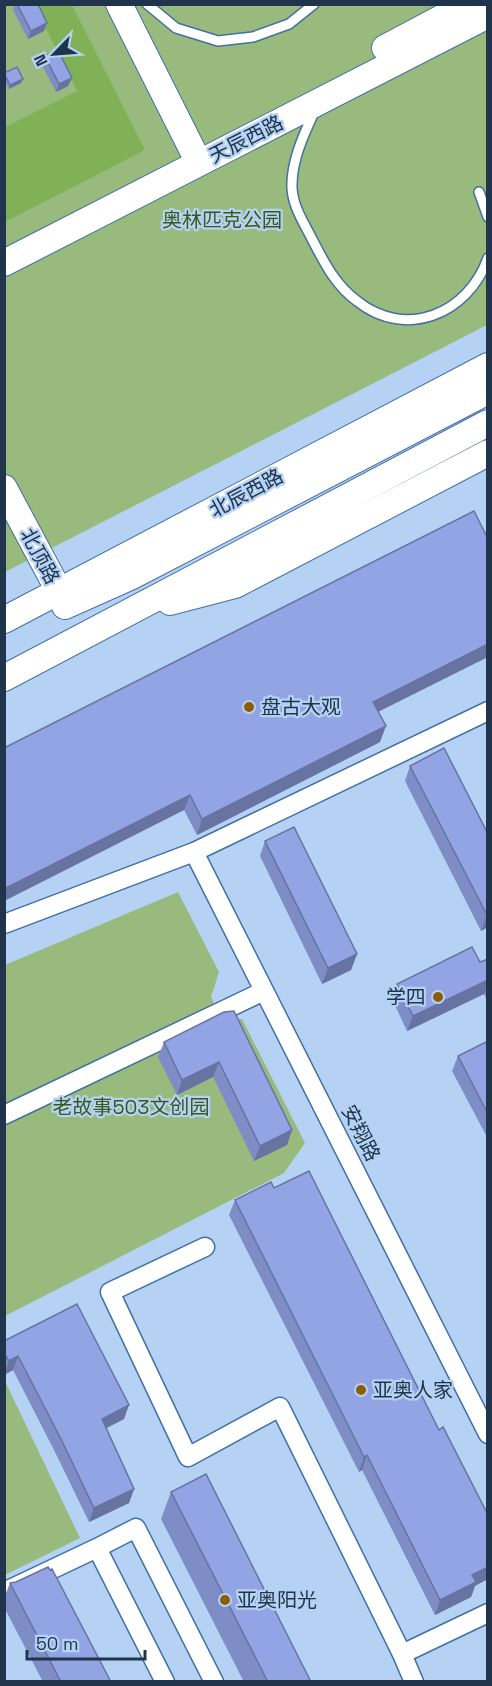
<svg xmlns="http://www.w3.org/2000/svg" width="492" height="1686" font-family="'Space Grotesk','Noto Sans SC',sans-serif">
  <rect width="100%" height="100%" fill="#b5d2f4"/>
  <path fill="#98bb7d" d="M5,5H487V325L5,572Z
    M178,892L219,972L211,997L222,1019H242L305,1143L284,1173L5,1316V965Z
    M4,1379L80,1538L5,1575H4Z"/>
  <path fill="#80b156" d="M34,5H72L145,150L5,222V127L77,91Z"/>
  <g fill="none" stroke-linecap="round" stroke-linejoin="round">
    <g stroke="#4270a3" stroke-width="12">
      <path id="lane" d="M147,4L176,28L218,41L253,37L289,24L314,4
        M315,110C304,134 291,161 292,188C293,207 304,223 312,239C324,262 335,285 357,301C406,340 468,314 488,258
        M479,192L488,217"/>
    </g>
    <g stroke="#4270a3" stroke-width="21">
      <path id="street" d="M194,852L488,1434
        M4,924L194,852L488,711
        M4,1115L264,991
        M205,1247L110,1292L188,1457L280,1407L402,1654
        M4,1592L97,1548
        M165,1682L97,1548L136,1528L214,1682
        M414,1682L402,1654L488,1613"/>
    </g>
    <g stroke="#4270a3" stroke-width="28">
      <path id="secondary" d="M119,4L199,163
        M385,48L468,4
        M4,263L488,15
        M4,488L59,591
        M170,602L235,585L488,453
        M65,606L130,577L488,391
        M4,620L488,366
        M4,678L488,423"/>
    </g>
    <use href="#lane" stroke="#fff" stroke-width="9"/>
    <use href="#street" stroke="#fff" stroke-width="18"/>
    <use href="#secondary" stroke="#fff" stroke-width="26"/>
  </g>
  <path fill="#7e8dc5" d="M15,4H38L47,23L44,31L28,39L13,10Z
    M45,56L72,78L68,86L56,92L42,65Z
    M4,73L23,79L21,83L9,89L4,80Z
    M378,712L380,742L197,835L184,810L4,901V748Z
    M410,766L488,834V927L481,931L405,781Z
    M265,841L357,954L351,970L322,984L260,856Z
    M488,959V1002L484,994L407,1031L392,999L397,984L480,962Z
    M234,1011L287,1145L254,1161L213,1077L177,1095L158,1057L164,1042Z
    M488,1041V1139L452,1071L458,1056Z
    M274,1188L439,1430L475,1586L471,1597L435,1615L362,1470L359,1472L229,1215L235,1200Z
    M4,1341L124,1419L106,1428L134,1489L129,1503L89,1522L56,1454L13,1370L4,1375Z
    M171,1492L311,1682H244L161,1519Z
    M10,1583L111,1682H43L4,1607V1598Z"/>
  <path fill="#6773a0" d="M47,23L44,31L28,39L31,31Z
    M72,78L68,86L56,92L59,84Z
    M23,79L21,83L9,89L10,85Z
    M488,644V657L368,717L373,702Z
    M386,726L380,742L197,835L202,819Z
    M190,795L184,810L4,901V889Z
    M487,915H488V927L481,931Z
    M357,954L351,970L322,984L328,968Z
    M488,980V984L484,994L407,1031L413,1016Z
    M219,1062L213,1077L177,1095L182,1080Z
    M292,1130L287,1145L254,1161L260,1146Z
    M18,1356L13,1370L4,1375L9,1361Z
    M129,1405L124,1419L97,1433L102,1419Z
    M367,1455L362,1470L359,1472L364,1457Z
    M134,1489L129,1503L89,1522L94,1508Z
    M488,1567V1579L475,1586L471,1597L435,1615L440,1600L472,1575Z"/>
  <path fill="#93a4e5" stroke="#6773a0" stroke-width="1.5" d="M17,4H38L47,23L31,31Z
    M58,50L72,78L59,84L45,56Z
    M17,67L23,79L10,85L4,73Z
    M474,511L488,539V644L373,702L386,726L202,819L190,795L4,889V748Z
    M444,748L488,834L487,915L410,766Z
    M294,827L357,954L328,968L265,841Z
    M472,947L480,962L488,959V980L413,1016L397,984Z
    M234,1011L292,1130L260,1146L219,1062L182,1080L164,1042L224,1012Z
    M488,1041V1114L458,1056Z
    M309,1171L439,1430L443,1427L488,1515V1567L472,1575L476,1582L440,1600L367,1455L364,1457L235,1200L271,1182L274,1188Z
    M77,1304L129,1405L102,1419L134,1489L94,1508L61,1439L18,1356L9,1361L4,1353V1341Z
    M206,1474L311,1682H268L171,1492Z
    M48,1567L50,1570L52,1569L111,1682H61L10,1583L16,1582Z"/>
  <g fill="#8d5c07" stroke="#b5d2f4" stroke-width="2">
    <circle cx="249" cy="707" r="6"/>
    <circle cx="438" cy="997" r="6"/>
    <circle cx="361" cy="1390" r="6"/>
    <circle cx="225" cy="1600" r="6"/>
  </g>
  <g text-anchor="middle" stroke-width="4.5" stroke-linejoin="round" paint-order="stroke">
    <g font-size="20" fill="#20344b" stroke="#b5d2f4">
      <text transform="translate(246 139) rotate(-27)" y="7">天辰西路</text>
      <text transform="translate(246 493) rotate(-28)" y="7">北辰西路</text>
      <text transform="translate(40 556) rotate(62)" y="7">北顶路</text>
      <text transform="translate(361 1133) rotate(63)" y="7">安翔路</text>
    </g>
    <g font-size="20" fill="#395819" stroke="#b5d2f4">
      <text x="222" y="227">奥林匹克公园</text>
      <text x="131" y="1114">老故事503文创园</text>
    </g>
    <g font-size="20" fill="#20344b" stroke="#b5d2f4" text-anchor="start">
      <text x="261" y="714">盘古大观</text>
      <text x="426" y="1004" text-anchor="end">学四</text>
      <text x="373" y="1397">亚奥人家</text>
      <text x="237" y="1607">亚奥阳光</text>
    </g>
  </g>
  <rect width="492" height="1686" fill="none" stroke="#20344b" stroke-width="12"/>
  <g transform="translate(54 54) rotate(245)" stroke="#b5d2f4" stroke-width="4.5" paint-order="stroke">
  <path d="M0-4.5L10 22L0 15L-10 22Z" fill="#20344b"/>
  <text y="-9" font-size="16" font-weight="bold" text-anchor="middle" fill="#20344b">N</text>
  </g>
  <path d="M27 1650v9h118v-9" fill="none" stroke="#20344b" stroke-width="3"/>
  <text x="36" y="1650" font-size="18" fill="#20344b" stroke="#b5d2f4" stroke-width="4.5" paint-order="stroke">50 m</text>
</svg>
